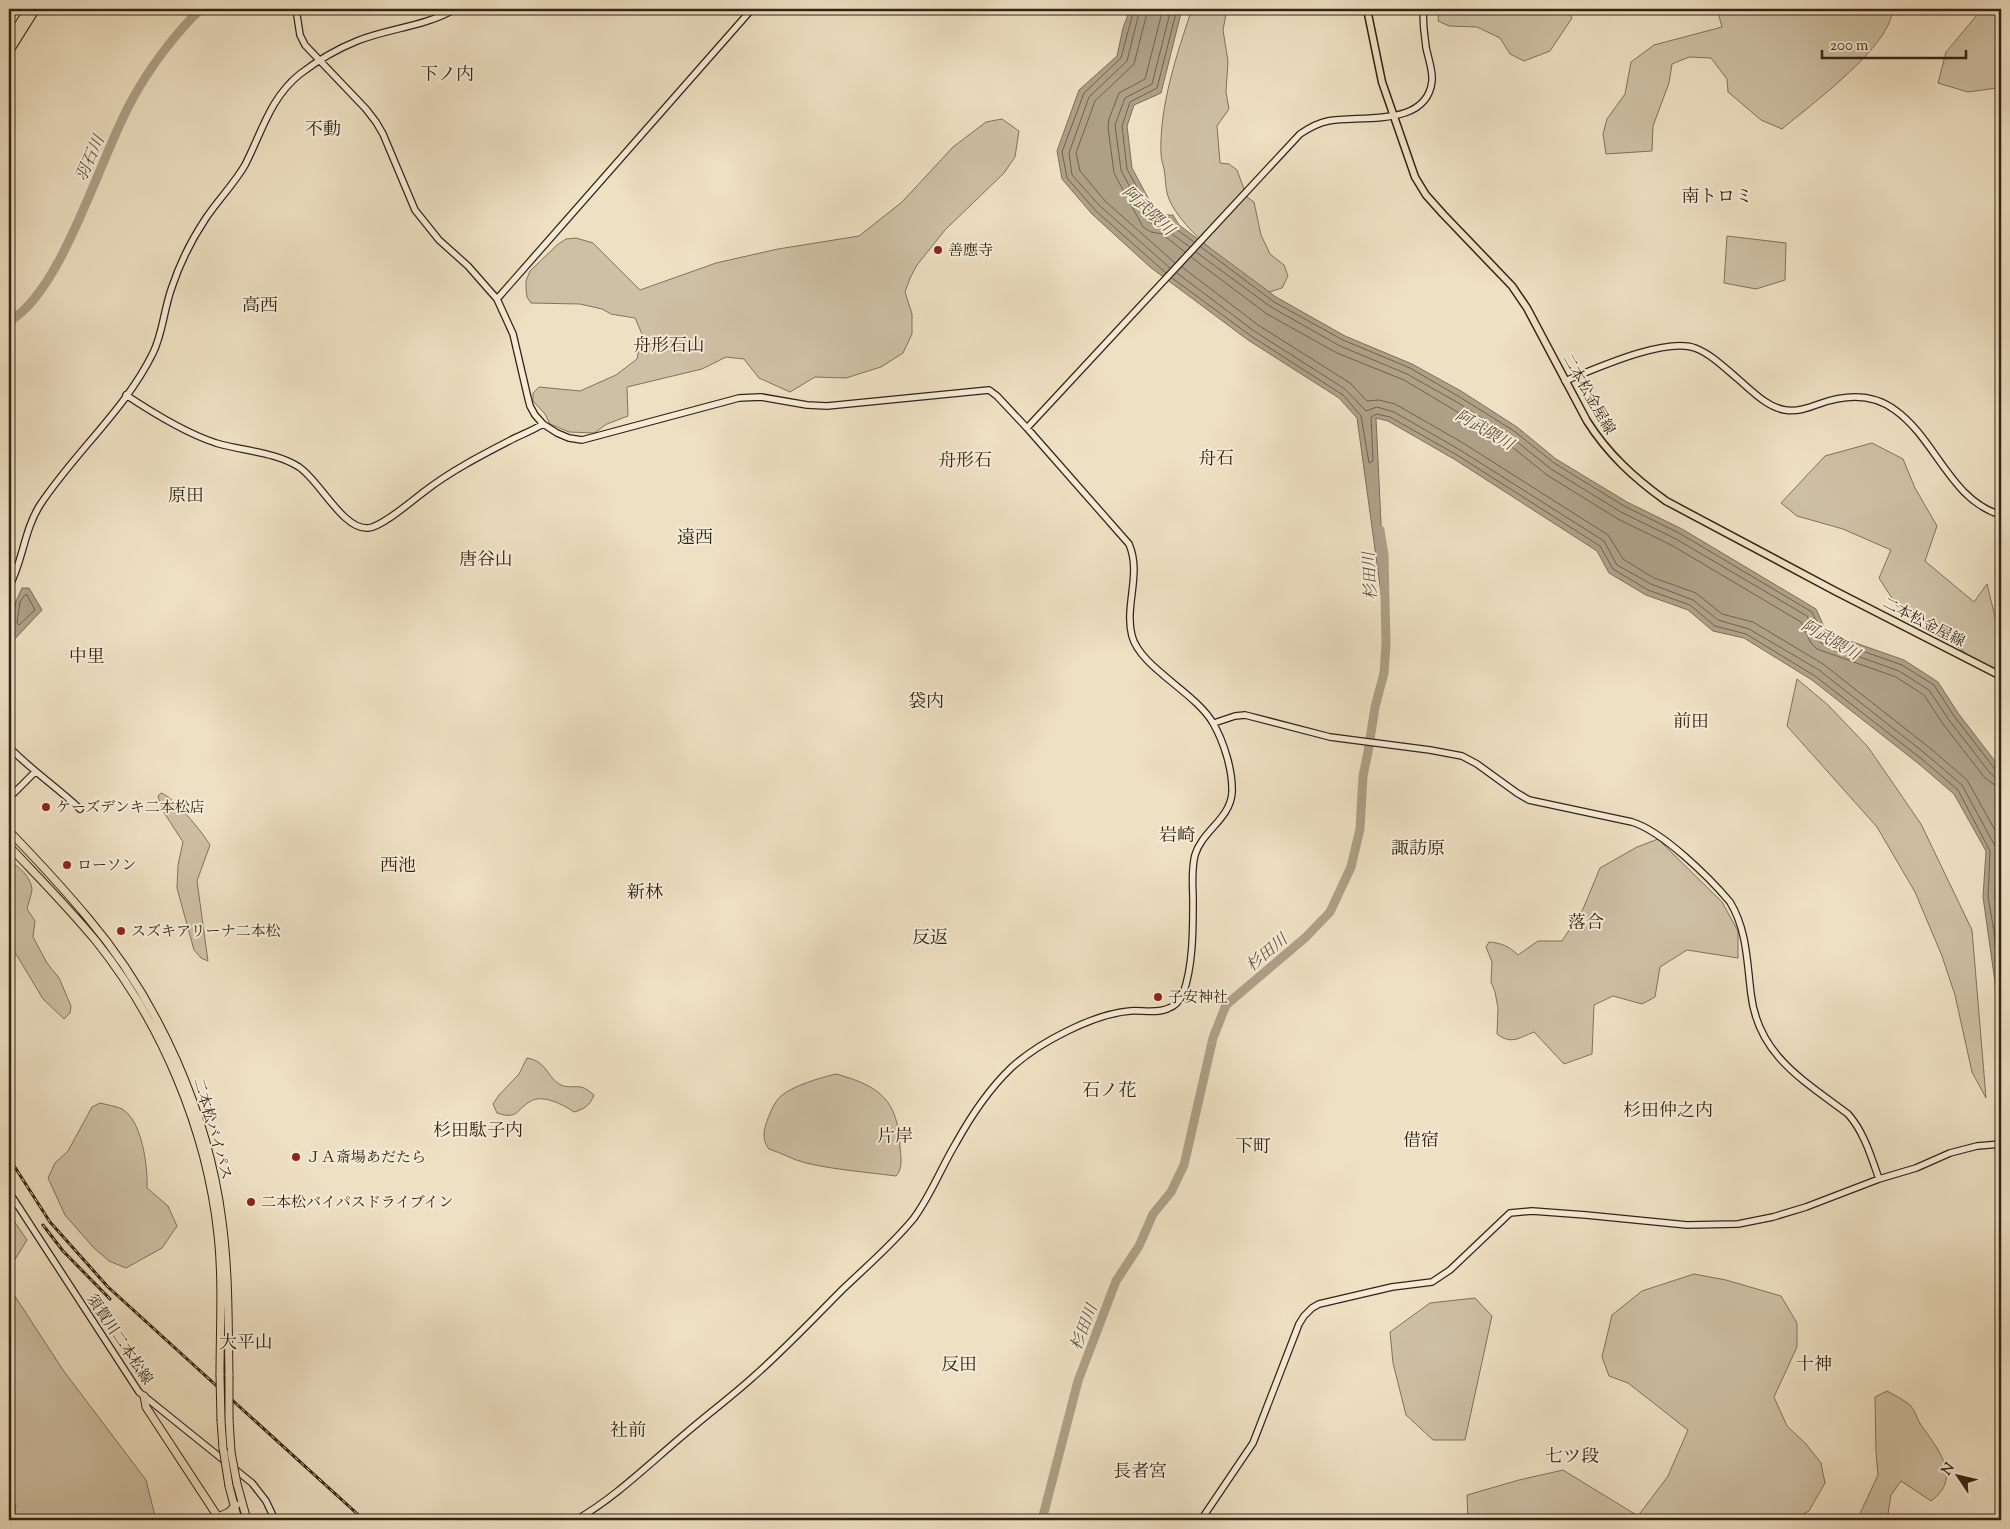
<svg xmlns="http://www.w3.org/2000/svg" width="2010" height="1529" font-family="'Sorts Mill Goudy','Noto Serif JP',serif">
  <rect width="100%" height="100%" fill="#eee0c2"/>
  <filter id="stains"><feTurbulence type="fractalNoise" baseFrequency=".004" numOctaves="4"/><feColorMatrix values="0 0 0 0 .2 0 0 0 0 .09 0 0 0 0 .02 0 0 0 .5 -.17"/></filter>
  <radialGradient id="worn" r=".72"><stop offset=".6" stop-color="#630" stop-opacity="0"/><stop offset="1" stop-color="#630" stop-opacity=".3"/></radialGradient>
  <path fill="#cec0a4" stroke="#80725c" d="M1192,9H1227L1223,30L1228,61L1226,92L1229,109L1217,126L1220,163L1229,164L1237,170L1247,197L1254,202L1261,235L1270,254L1284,265L1288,276L1282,288L1269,292C1239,274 1182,231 1169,199C1165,190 1166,179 1164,169C1163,164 1161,159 1161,154C1159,107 1177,53 1192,9Z
    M1439,9H1567L1572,18L1550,51L1524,61L1510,54L1500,38L1477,27L1449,26L1438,21Z
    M1717,9H1892C1894,44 1808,107 1782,129L1761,120L1728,92L1727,79L1711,58L1689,57L1672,64L1669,83L1653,126L1652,151L1606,154L1603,134L1607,119L1625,94L1631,62L1654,45L1722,27Z
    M1982,9H2001V98L1997,88L1968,92L1938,83L1946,52Z
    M1002,119L1019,131L1015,157L1004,173L945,230L917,265L910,278L905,292L912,314V334L903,353L881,367L846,378L815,377L790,392L759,378L744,359L726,357L702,369L627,387L628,416L607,424L594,433L569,432L550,424L545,414L533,401V393L539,387L580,391L616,375L637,359L642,334L635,318L611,314L602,309L580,304L531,303L527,297L526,289V281L530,271L557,245L566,239L576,238L593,243L640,290L716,263L778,249L859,236L902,202L953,147L986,122Z
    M1727,236L1786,243L1785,280L1756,289L1724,283Z
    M1872,443L1903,459L1915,488L1937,526L1925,561L1974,602L1987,584L1995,617L2001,670L1985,669L1930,624L1897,606L1879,578L1891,550L1843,529L1797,516L1781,503L1825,456Z
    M1797,679L1828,705L1868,747L1921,824L1972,930L1986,1098L1972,1072L1955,995L1942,956L1915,892L1877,827L1787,726Z
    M161,793C173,796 203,833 210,845L197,881L208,961L201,958L194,950L177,888L178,865L183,842L163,811L158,796Z
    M1658,839L1722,902L1738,931V958L1687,950L1660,967L1655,997L1642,1004L1613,996L1594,1005L1592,1054L1564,1064L1534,1032C1519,1038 1511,1045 1497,1034L1498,1008L1495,992L1491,982L1492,962L1486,947L1489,942C1501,943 1509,946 1518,955L1538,941H1562L1583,909L1600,868L1637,847Z
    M9,860C18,866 31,877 32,889C32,894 28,903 27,909L35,921L33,937L47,963L59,978L71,1006L70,1013L64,1019L43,999L16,954L11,955L9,957Z
    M527,1058C547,1061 547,1078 561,1085C567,1088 574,1086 581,1087C586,1088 590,1092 594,1095C590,1105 585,1109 574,1112C564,1105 543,1094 531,1101C515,1110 519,1120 497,1113L493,1104L499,1095L519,1074Z
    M836,1074C880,1086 898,1100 900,1147C901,1157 903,1169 896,1176C866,1172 836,1170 806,1163C793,1160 782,1153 769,1149C763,1141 763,1134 766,1124C769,1115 774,1102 781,1096C794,1085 820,1078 836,1074Z
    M100,1103C107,1105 116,1106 122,1109C142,1120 148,1167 147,1188L168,1206L177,1226L162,1248L126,1268L109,1261L93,1247L65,1215L48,1178L55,1163L68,1151L92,1107Z
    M9,1214L27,1240L9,1269Z
    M1694,1274L1726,1280L1781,1296L1797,1323V1347L1774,1397L1787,1426L1806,1444L1821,1463L1825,1483L1809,1511L1791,1520H1468L1467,1495L1519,1480L1563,1470L1638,1516L1668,1476L1688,1430L1628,1383L1609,1376L1602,1357L1612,1315L1642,1291Z
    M9,1287L63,1370L146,1480L156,1520H14L16,1505L9,1500Z
    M1475,1298L1492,1316L1465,1440H1433L1406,1415L1393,1363L1390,1332L1430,1303Z
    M1887,1391C1894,1395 1904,1400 1910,1405C1915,1410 1917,1419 1921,1425C1938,1449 1963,1478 1931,1501L1901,1481L1891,1495L1887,1520H1857L1878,1475L1876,1451L1875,1397Z"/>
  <path fill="#aea087" stroke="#7d6e59" d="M1130,9H1182L1161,93L1134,105L1127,126L1132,168L1157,215H1173L1179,225L1276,297L1345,336L1412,364L1461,391L1517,427L1556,459L1627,502L1682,529L1816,609L1827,633L1904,660L1938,682L1958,713L2001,769V1125L1995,982L1983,897L1986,851L1954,794L1919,764L1812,680L1744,638L1713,631L1688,610L1646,595L1609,573L1597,551L1454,459L1388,421L1376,418L1386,629L1357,418L1339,398L1248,340L1150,267L1092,214L1062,179L1057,151L1079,90L1117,56L1123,28Z
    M22,588H29L42,610L11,643L9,641L16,601Z"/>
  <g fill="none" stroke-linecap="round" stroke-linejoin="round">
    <path stroke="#70624e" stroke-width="1" d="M1134,9L1121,58L1084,93L1062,152L1067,178L1096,211L1166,273
      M1140,9L1127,61L1089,97L1069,153L1072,175L1100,206L1170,268
      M1148,9L1134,64L1095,101L1076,153L1080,171L1105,201L1175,263
      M1163,9L1145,79L1119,93L1109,119L1108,127L1114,173L1143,227L1151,232L1162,234L1185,252
      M1171,9L1152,84L1125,98L1115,125L1121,170L1147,220L1154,225L1167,227L1172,234L1190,247
      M1177,9L1157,88L1130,102L1122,126L1127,169L1153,217L1157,220H1170L1176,229L1194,242
      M1201,247L1274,302L1343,340L1410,368L1458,396L1514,431L1554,463L1624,506L1679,533L1812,612L1825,638L1902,665L1934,685L1954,716L1995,769L2001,771
      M1196,252L1271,307L1340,346L1407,374L1455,401L1510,436L1551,469L1621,512L1676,539L1807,616L1817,638L1821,643L1899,671L1929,690L1949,720L1990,773L1995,777H2001
      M1191,257L1267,314L1337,353L1404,380L1451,408L1506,442L1547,475L1618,519L1673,546L1801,622L1811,643L1817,649L1896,677L1924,695L1943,724L1985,778L1993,784L2001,785
      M1182,267L1258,325L1350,383L1367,401L1379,400L1395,404L1463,443L1608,535L1623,559L1654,578L1696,593L1722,614L1753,622L1823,664L1931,749L1967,780L2001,841
      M1177,273L1254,331L1345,389L1366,411L1377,407L1394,412L1460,450L1604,541L1617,565L1651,584L1693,600L1718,620L1749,629L1819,670L1927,755L1962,785L1996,848L1995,897L2001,937
      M1172,278L1251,336L1343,395L1361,416L1369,463L1373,461L1371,417L1377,414L1390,417L1457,455L1600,546L1613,569L1648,590L1690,605L1715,626L1746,634L1815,676L1923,760L1958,790L1990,851L1988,897L1994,931L2001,1010
      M27,595L35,610L19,625L17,623L20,602L24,596Z"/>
    <path stroke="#aea087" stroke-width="9" d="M9,321C62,293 101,154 132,100C148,70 176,32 201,9
      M1042,1520L1078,1381L1116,1281L1139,1246L1153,1214L1171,1192L1184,1165L1213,1038L1226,1005L1306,937L1330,912L1351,867L1360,829L1363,776L1368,752L1375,707L1384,673L1386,644L1384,555L1380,530"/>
    <g stroke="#332314" stroke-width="8">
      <path id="secondary" d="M296,9L300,35L305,45L366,109L376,122L383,134L415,210L439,240L468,266L497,299L513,334L527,394L530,406L535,415L543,424L557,433L569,438L582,440L739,398L761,397L807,405L827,406L989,390L997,396L1027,428L1129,544C1142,574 1124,606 1132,636C1140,667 1195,692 1213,723C1224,742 1233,771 1232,793C1230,819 1202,831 1195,855C1191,870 1193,886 1193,901C1193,931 1193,966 1183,994C1180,1000 1175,1006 1169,1008C1158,1014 1142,1010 1130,1011C1093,1014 1038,1043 1011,1068C989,1089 971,1116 956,1143C941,1168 931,1195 914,1218C893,1244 867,1266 843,1289C813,1319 784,1350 752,1378C731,1397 708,1414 686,1433C650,1463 616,1497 576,1520
        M497,299L752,9
        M1565,381C1595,369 1665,337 1695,348C1711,354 1725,368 1738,379C1752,391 1767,407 1785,410C1797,412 1808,408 1819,404C1844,395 1872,393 1895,410C1936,439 1950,500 2001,515
        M126,395C153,413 185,433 216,443C243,451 275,452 299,467C320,481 343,530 368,528C382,527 413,500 425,491C451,471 480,456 509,441C520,435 532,431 543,424
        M1027,428L1300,134C1309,128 1317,123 1328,121C1360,115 1427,128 1432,81C1433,70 1428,58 1426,47C1424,34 1423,21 1423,9
        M9,587C23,561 24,530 40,505C75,452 125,410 153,353C163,333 164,308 172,287C180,263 192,239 206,218C218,200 234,184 245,165C262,132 270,98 300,74C317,61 337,49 357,41C389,28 424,27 455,9
        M1214,723L1235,716L1245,715L1330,737L1430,750L1462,756L1477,764L1517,793L1529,800L1632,822C1662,831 1709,877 1730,902C1747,930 1747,962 1751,994C1758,1055 1803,1080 1848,1114C1864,1132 1871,1156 1879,1179
        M9,747C31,770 57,787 80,809
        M9,798L35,772
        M9,1192L139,1392L252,1483L266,1501L275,1520
        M1201,1520L1253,1443L1299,1324L1304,1316L1312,1308L1319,1304L1392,1287L1432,1282L1450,1270L1510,1213L1532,1211L1586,1215L1687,1225L1738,1224L1773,1217L1806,1207L1879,1179L1916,1168L1950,1153L1977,1146L2001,1144"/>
    </g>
    <g stroke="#332314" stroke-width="9">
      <path id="primary" d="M1367,9L1382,82L1415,177L1426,195L1443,214L1512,286L1527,308L1587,421C1608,454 1634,478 1666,501L1835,591L2001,676"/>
    </g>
    <g stroke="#332314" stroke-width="9">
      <path id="highway" d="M9,40L28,9
        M9,52L36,9
        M9,831C36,859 63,888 88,918C159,1002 208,1112 222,1221C229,1273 228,1325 229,1376
        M9,846C38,877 69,908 96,941C161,1022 207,1130 218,1235C223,1281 220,1328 220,1375
        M144,1396L146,1407L220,1520
        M229,1419L231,1452
        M221,1421L223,1448
        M237,1484L247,1520
        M229,1486L238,1520
        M218,1517L229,1512L236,1505"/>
    </g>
    <use href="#secondary" stroke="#f4ebd7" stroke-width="5.5"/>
    <use href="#primary" stroke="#eee0c2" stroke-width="6"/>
    <use href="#highway" stroke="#eee0c2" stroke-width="7"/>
    <g stroke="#332314" stroke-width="3">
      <path id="rail" d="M9,1158L50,1222L108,1287L364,1520
        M43,1225L63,1251L110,1299"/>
    </g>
    <use href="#rail" stroke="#f4ebd7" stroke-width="1" stroke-dasharray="4" stroke-linecap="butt"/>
    <g stroke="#332314" stroke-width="9" stroke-linecap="butt">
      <path id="highway-bridge" d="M220,1375L221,1421
        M229,1376V1419
        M223,1448L229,1486
        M231,1452L237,1484"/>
    </g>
    <use href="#highway-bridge" stroke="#eee0c2" stroke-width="7"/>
  </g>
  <g fill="#8f2418" stroke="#f4ebd7" stroke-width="2">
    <circle cx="938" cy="250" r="5"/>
    <circle cx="46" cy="807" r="5"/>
    <circle cx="67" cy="865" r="5"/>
    <circle cx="121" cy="931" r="5"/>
    <circle cx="1158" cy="997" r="5"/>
    <circle cx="296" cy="1157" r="5"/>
    <circle cx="251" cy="1202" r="5"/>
  </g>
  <g text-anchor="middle" stroke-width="4" stroke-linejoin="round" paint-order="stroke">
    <g font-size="15" fill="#332314" stroke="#f4ebd7" text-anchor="start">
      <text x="948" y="255">善應寺</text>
      <text x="56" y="812">ケーズデンキ二本松店</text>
      <text x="77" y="870">ローソン</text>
      <text x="131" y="936">スズキアリーナ二本松</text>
      <text x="1168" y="1002">子安神社</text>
      <text x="306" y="1162">ＪＡ斎場あだたら</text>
      <text x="261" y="1207">二本松バイパスドライブイン</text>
    </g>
    <g font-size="15" fill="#332314" stroke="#f4ebd7">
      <text transform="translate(1589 394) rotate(60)" y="5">二本松金屋線</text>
      <text transform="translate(1924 622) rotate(27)" y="5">二本松金屋線</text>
      <text transform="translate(213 1129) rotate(74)" y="5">二本松バイパス</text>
      <text transform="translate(120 1339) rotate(56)" y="5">須賀川二本松線</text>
    </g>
    <g font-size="16" font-style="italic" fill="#5e4f3c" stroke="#f4ebd7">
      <text transform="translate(89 158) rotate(-66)" y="6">羽石川</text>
      <text transform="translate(1149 210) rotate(43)" y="6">阿武隈川</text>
      <text transform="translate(1485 429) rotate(30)" y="6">阿武隈川</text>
      <text transform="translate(1369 576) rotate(-93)" y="6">杉田川</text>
      <text transform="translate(1831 639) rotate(30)" y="6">阿武隈川</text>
      <text transform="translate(1266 952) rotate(-40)" y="6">杉田川</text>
      <text transform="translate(1083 1327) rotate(-69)" y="6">杉田川</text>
    </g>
    <g font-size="18" fill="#332314" stroke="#f4ebd7">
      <text x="447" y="80">下ノ内</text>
      <text x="323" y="135">不動</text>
      <text x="1717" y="202">南トロミ</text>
      <text x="260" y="311">高西</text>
      <text x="669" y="351">舟形石山</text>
      <text x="1216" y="464">舟石</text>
      <text x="965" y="466">舟形石</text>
      <text x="186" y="501">原田</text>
      <text x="695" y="543">遠西</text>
      <text x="486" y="565">唐谷山</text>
      <text x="87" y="662">中里</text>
      <text x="926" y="707">袋内</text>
      <text x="1691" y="727">前田</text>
      <text x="1177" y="841">岩崎</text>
      <text x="1418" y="854">諏訪原</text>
      <text x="398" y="871">西池</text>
      <text x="645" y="898">新林</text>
      <text x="1586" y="928">落合</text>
      <text x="930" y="943">反返</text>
      <text x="1109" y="1096">石ノ花</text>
      <text x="1668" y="1116">杉田仲之内</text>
      <text x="478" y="1136">杉田駄子内</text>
      <text x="895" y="1142">片岸</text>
      <text x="1421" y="1146">借宿</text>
      <text x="1253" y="1152">下町</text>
      <text x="246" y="1348">大平山</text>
      <text x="959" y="1370">反田</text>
      <text x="1814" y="1370">十神</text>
      <text x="628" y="1436">社前</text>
      <text x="1572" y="1462">七ツ段</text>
      <text x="1140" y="1477">長者宮</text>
    </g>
  </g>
  <rect width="2010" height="1529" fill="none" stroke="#eee0c2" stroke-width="30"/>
  <rect x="10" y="10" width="1990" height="1509" fill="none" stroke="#332314" stroke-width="2.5"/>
  <rect x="15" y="15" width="1980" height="1499" fill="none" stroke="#332314"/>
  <g transform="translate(1958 1476) rotate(305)" stroke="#f4ebd7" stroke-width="4" paint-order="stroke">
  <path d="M0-4L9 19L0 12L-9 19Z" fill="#332314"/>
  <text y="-8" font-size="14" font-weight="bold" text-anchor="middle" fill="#332314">N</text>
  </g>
  <path d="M1822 50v8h144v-8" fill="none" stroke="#332314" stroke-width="2.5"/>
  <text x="1830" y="50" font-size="15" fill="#332314" stroke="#f4ebd7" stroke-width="4" paint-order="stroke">200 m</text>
  <rect width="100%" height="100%" filter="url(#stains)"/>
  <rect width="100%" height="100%" fill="url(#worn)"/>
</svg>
